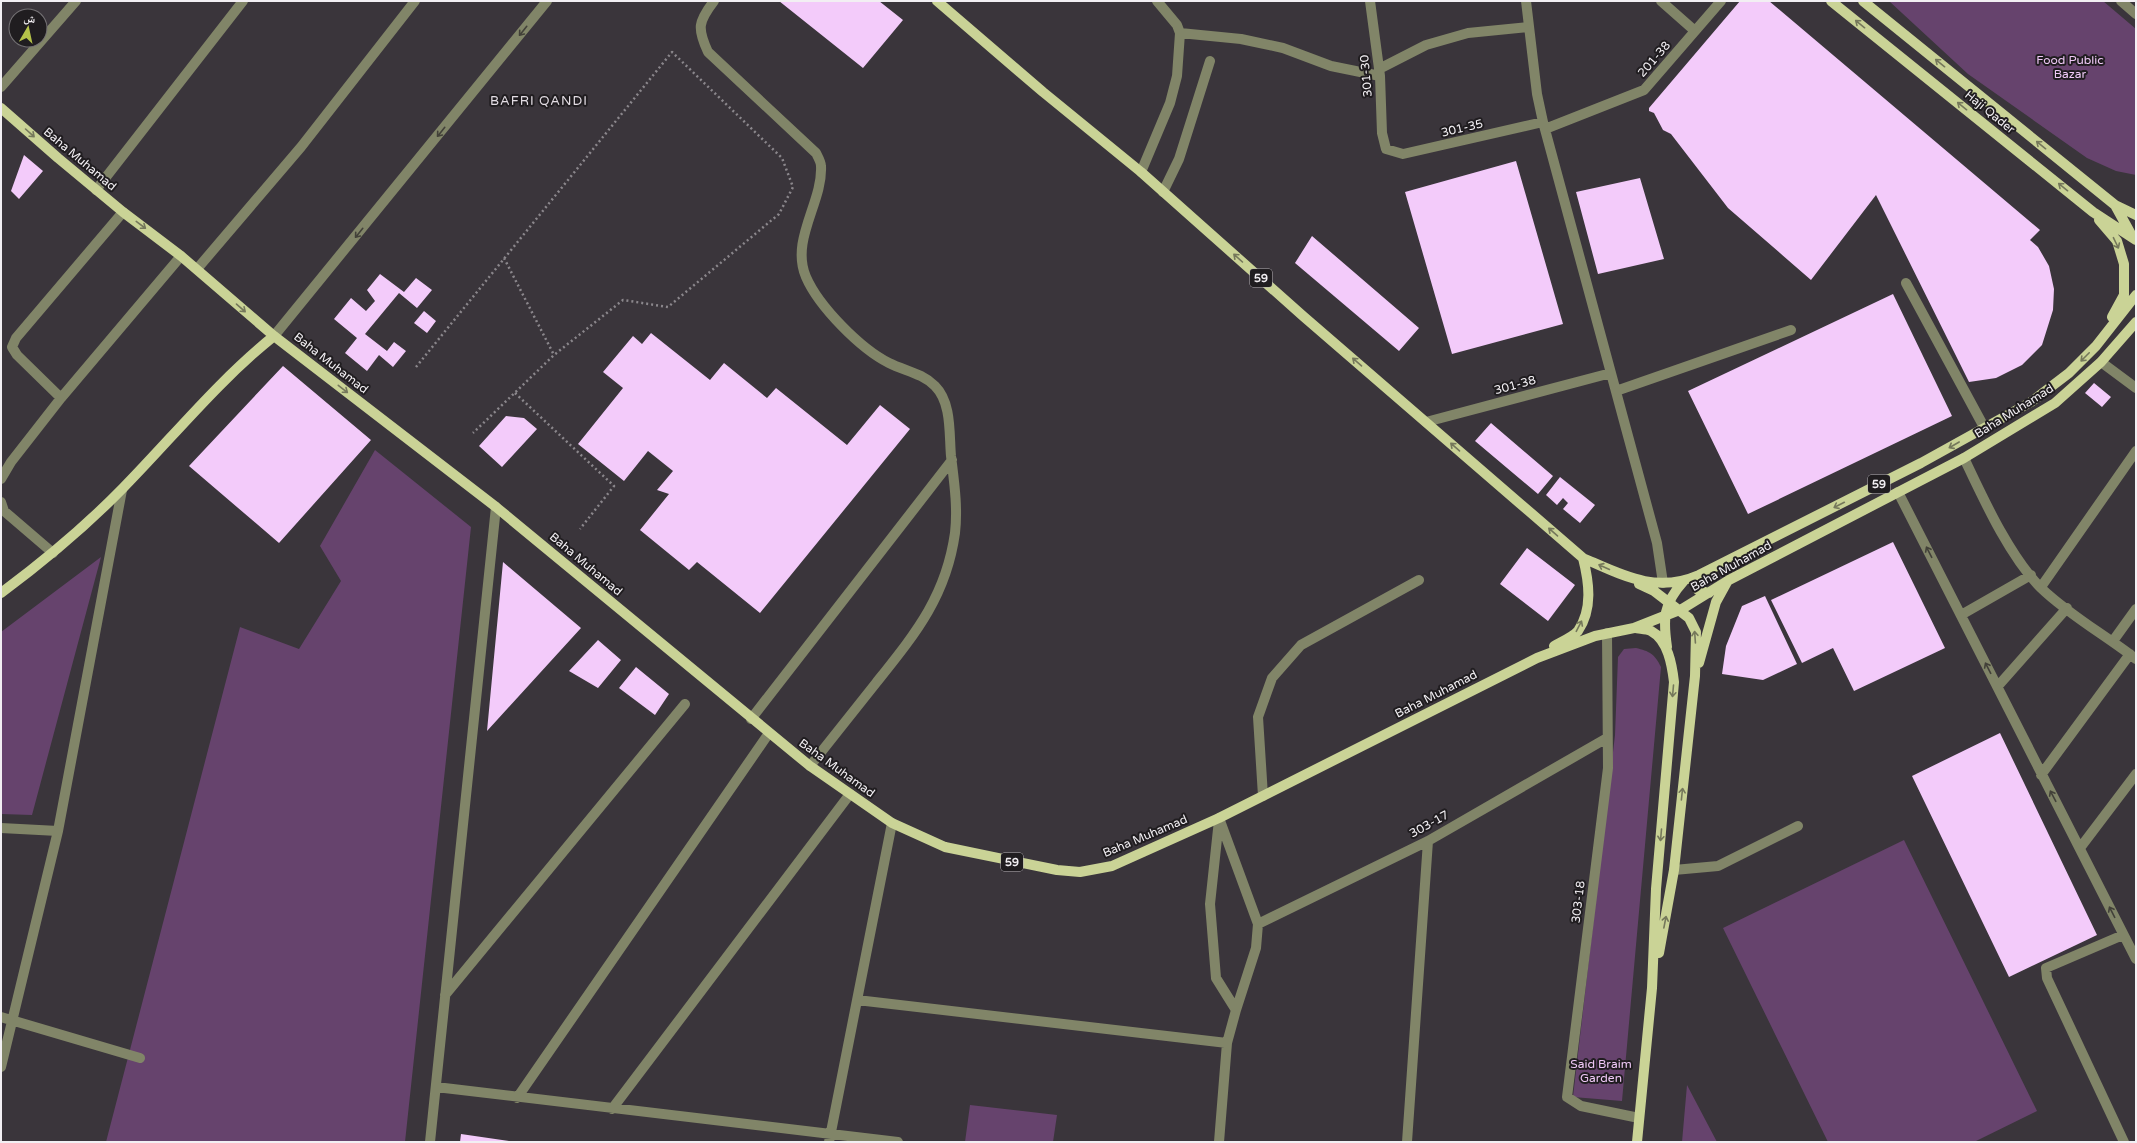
<svg xmlns="http://www.w3.org/2000/svg" width="2137" height="1143" font-family="'Varela Round','Noto Naskh Arabic',sans-serif">
  <rect width="100%" height="100%" fill="#3a353b"/>
  <path fill="#66436d" d="M1889,1H2103L2136,29V175L2116,171L2087,158L1968,74Z
    M375,450L471,527L405,1142H106L240,627L299,649L341,581L320,546Z
    M101,557L32,815L1,814V632Z
    M1636,648C1649,651 1655,654 1661,667L1622,1101L1573,1097L1615,735L1618,657L1624,649Z
    M1904,840L2037,1111L1974,1142H1828L1723,928Z
    M1687,1085L1717,1142H1682Z
    M970,1105L1057,1115L1053,1142H965Z"/>
  <path fill="#f3cbfa" d="M779,1H879L903,20L863,68Z
    M1740,1H1769L2040,230L2030,240L2038,247L2049,266L2054,289L2053,310L2042,345L2022,365L1996,378L1969,382L1876,195L1811,280L1728,208L1671,134L1663,130L1654,113L1649,111V108Z
    M24,155L43,171L19,199L11,191Z
    M1516,161L1563,324L1452,354L1405,192Z
    M1640,178L1664,259L1598,274L1576,192Z
    M1312,236L1419,328L1399,351L1295,263Z
    M380,274L404,292L416,278L432,290L417,308L399,293L365,334L387,351L394,342L406,351L393,367L379,355L367,371L345,353L357,338L334,319L351,298L366,311L375,301L367,290Z
    M1893,294L1952,416L1748,514L1688,391Z
    M424,311L436,321L427,333L414,323Z
    M651,333L710,380L724,363L767,398L776,388L847,445L880,405L910,429L760,613L697,562L689,570L640,530L669,494L657,490L673,471L648,451L624,481L578,444L623,388L603,372L633,336L642,344Z
    M283,366L371,440L279,543L189,466Z
    M2094,383L2111,397L2102,407L2085,393Z
    M506,416L524,418L537,429L502,467L479,446Z
    M1491,423L1553,476L1538,494L1475,441Z
    M1560,477L1595,505L1580,523L1563,509L1568,503L1563,498L1557,505L1546,495Z
    M1893,542L1945,648L1854,691L1833,648L1802,663L1771,600Z
    M1527,548L1575,585L1548,621L1500,584Z
    M503,562L581,628L487,731Z
    M1765,596L1797,664L1763,680L1722,674L1726,646L1742,606Z
    M598,640L621,660L598,688L569,671Z
    M636,667L669,694L655,715L619,688Z
    M2000,733L2097,935L2009,977L1912,776Z
    M461,1134L509,1141V1142H460Z"/>
  <g fill="none" stroke-linecap="round" stroke-linejoin="round">
    <path stroke="#8b878c" stroke-width="2.5" stroke-dasharray="2 3" stroke-linecap="butt" d="M504,258L554,355
      M416,367L672,52L782,158L793,187L779,214L668,307L623,300L554,355L473,433
      M515,393L614,486L580,529"/>
    <path stroke="#818568" stroke-width="10" d="M714,1C698,22 697,28 708,52L816,153C818,157 821,162 821,166C823,202 790,240 806,277C819,307 861,349 889,363C905,371 922,373 935,386C952,403 949,434 951,456C954,481 958,507 955,533C946,597 915,634 876,683C854,711 832,738 810,766
      M1370,1L1380,76L1382,133L1386,149L1403,154L1543,122
      M1526,1L1537,94L1543,122L1657,543L1663,583
      M1661,1L1695,31
      M2121,1L2136,14
      M1180,33L1241,39L1283,48L1331,66L1380,76
      M1379,69L1426,45L1468,33L1529,27
      M1,87L76,1
      M1545,129L1644,90L1721,1
      M1141,172L1170,103L1177,76L1180,33L1177,25L1157,1
      M96,190L243,1
      M1163,192L1179,159L1210,61
      M197,269L301,147L415,1
      M1906,283L1984,427
      M274,336L547,1
      M2101,362L2136,388
      M1616,391L1791,330
      M61,398L17,355L12,347L16,338L123,212
      M1426,422L1611,373
      M1964,458C1983,498 2009,556 2041,588C2069,615 2105,635 2136,659
      M1,479L11,462L61,398L181,256
      M1898,492L2136,959
      M1,502L4,511L53,553
      M2041,587L2136,451
      M1961,615L2031,575
      M1607,633L1608,768L1567,1097L1581,1106L1639,1118
      M2113,641L2136,609
      M1998,686L2067,608
      M751,719L952,460
      M2041,775L2130,654
      M1263,796L1258,717L1272,678L1301,645L1419,580
      M1219,818L1258,924L1256,948L1236,1010L1227,1043L1219,1142
      M1219,820L1210,904L1216,978L1236,1010
      M1,828L58,831
      M2080,848L2136,774
      M1674,870L1718,866L1798,826
      M1258,924L1428,841L1607,738
      M2123,935L2046,968L2047,978L2124,1142
      M445,995L685,704
      M857,1000L1227,1043
      M1,1017L140,1058
      M1,1067L58,831L122,490
      M436,1087L898,1142
      M517,1098L769,733
      M612,1109L850,794
      M430,1142L496,507
      M829,1142L892,823
      M1407,1142L1428,841"/>
    <path stroke="#cad396" stroke-width="10" d="M937,1L1043,92L1141,172L1303,316L1583,558C1622,575 1656,594 1699,575L1921,463L2031,402L2069,373L2096,346L2136,295
      M1831,1L2093,212L2136,240
      M1863,1L2115,205L2136,215
      M1,108L58,158L123,212L181,256L274,336L496,507L810,766L892,823L945,847L1057,870L1080,872L1112,866L1219,818L1537,658L1595,636L1634,628L1682,609L1729,580L1964,458L2055,403L2101,362L2136,322
      M2115,205L2132,236
      M2099,220L2117,241L2124,264V295L2112,317
      M1699,575L1695,584L1698,590L1709,593
      M1639,584L1654,591L1689,618L1696,632L1695,676L1674,870L1659,953
      M1,593C44,561 85,527 123,488C173,437 218,381 274,336
      M1635,628C1639,629 1647,629 1651,631C1668,640 1672,665 1674,682L1656,889L1652,988L1637,1142
      M1554,646C1561,642 1573,637 1578,631C1593,609 1589,582 1583,558
      M1667,647C1663,619 1663,604 1683,582
      M1699,663L1716,602L1727,582"/>
  </g>
  <defs><path id="oneway-shaft" d="M-6 0H5M1.5-3L5.5 0L1.5 3" fill="none" stroke-width="1.6" stroke-linecap="round" stroke-linejoin="round"/></defs>
  <g stroke="#75785b">
    <use href="#oneway-shaft" transform="translate(1860 24) rotate(-141)"/>
    <use href="#oneway-shaft" transform="translate(1940 63) rotate(-141)"/>
    <use href="#oneway-shaft" transform="translate(1962 106) rotate(-141)"/>
    <use href="#oneway-shaft" transform="translate(30 133) rotate(42)"/>
    <use href="#oneway-shaft" transform="translate(2041 145) rotate(-141)"/>
    <use href="#oneway-shaft" transform="translate(2063 187) rotate(-141)"/>
    <use href="#oneway-shaft" transform="translate(141 225) rotate(37)"/>
    <use href="#oneway-shaft" transform="translate(2116 243) rotate(64)"/>
    <use href="#oneway-shaft" transform="translate(1238 258) rotate(-138)"/>
    <use href="#oneway-shaft" transform="translate(241 308) rotate(41)"/>
    <use href="#oneway-shaft" transform="translate(2085 357) rotate(135)"/>
    <use href="#oneway-shaft" transform="translate(1357 362) rotate(-139)"/>
    <use href="#oneway-shaft" transform="translate(343 389) rotate(38)"/>
    <use href="#oneway-shaft" transform="translate(1954 445) rotate(150)"/>
    <use href="#oneway-shaft" transform="translate(1455 447) rotate(-139)"/>
    <use href="#oneway-shaft" transform="translate(1839 505) rotate(153)"/>
    <use href="#oneway-shaft" transform="translate(1553 532) rotate(-139)"/>
    <use href="#oneway-shaft" transform="translate(1604 567) rotate(-156)"/>
    <use href="#oneway-shaft" transform="translate(1579 626) rotate(-63)"/>
    <use href="#oneway-shaft" transform="translate(1695 637) rotate(-94)"/>
    <use href="#oneway-shaft" transform="translate(1673 691) rotate(95)"/>
    <use href="#oneway-shaft" transform="translate(1682 794) rotate(-84)"/>
    <use href="#oneway-shaft" transform="translate(1661 835) rotate(95)"/>
    <use href="#oneway-shaft" transform="translate(1665 922) rotate(-79)"/>
  </g>
  <g stroke="#424139">
    <use href="#oneway-shaft" transform="translate(523 31) rotate(129)"/>
    <use href="#oneway-shaft" transform="translate(441 132) rotate(129)"/>
    <use href="#oneway-shaft" transform="translate(359 233) rotate(129)"/>
    <use href="#oneway-shaft" transform="translate(1929 552) rotate(-117)"/>
    <use href="#oneway-shaft" transform="translate(1988 668) rotate(-117)"/>
    <use href="#oneway-shaft" transform="translate(2053 796) rotate(-118)"/>
    <use href="#oneway-shaft" transform="translate(2112 912) rotate(-117)"/>
  </g>
  <g text-anchor="middle" stroke-width="4" stroke-linejoin="round" paint-order="stroke">
    <g fill="#201d20" stroke="#b3b0b4" stroke-width="1">
      <rect x="1250" y="269" width="22" height="18" rx="3"/>
      <rect x="1868" y="475" width="22" height="18" rx="3"/>
      <rect x="1001" y="853" width="22" height="18" rx="3"/>
    </g>
    <g font-size="11" font-weight="bold" fill="#f2eff3">
      <text x="1261" y="282">59</text>
      <text x="1879" y="488">59</text>
      <text x="1012" y="866">59</text>
    </g>
    <g font-size="12" fill="#f2eff3" stroke="#201d20">
      <text transform="translate(1654 59) rotate(-49)" y="4">201-38</text>
      <text transform="translate(1366 76) rotate(-95)" y="4">301-30</text>
      <text transform="translate(1990 112) rotate(39)" y="4">Haji Qader</text>
      <text transform="translate(1462 128) rotate(-13)" y="4">301-35</text>
      <text transform="translate(80 159) rotate(40)" y="4">Baha Muhamad</text>
      <text transform="translate(331 363) rotate(38)" y="4">Baha Muhamad</text>
      <text transform="translate(1515 385) rotate(-15)" y="4">301-38</text>
      <text transform="translate(2014 411) rotate(-32)" y="4">Baha Muhamad</text>
      <text transform="translate(586 564) rotate(40)" y="4">Baha Muhamad</text>
      <text transform="translate(1731 566) rotate(-29)" y="4">Baha Muhamad</text>
      <text transform="translate(1436 694) rotate(-27)" y="4">Baha Muhamad</text>
      <text transform="translate(837 768) rotate(36)" y="4">Baha Muhamad</text>
      <text transform="translate(1429 824) rotate(-29)" y="4">303-17</text>
      <text transform="translate(1145 836) rotate(-23)" y="4">Baha Muhamad</text>
      <text transform="translate(1578 902) rotate(-83)" y="4">303-18</text>
    </g>
    <g font-size="12" fill="#efc8f6" stroke="#201d20">
      <text x="2070" y="64">Food Public<tspan x="2070" dy="14">Bazar</tspan></text>
      <text x="1601" y="1068">Said Braim<tspan x="1601" dy="14">Garden</tspan></text>
    </g>
    <g font-size="13" letter-spacing="1" fill="#e3dde4" stroke="#201d20">
      <text x="539" y="105">BAFRI QANDI</text>
    </g>
  </g>
  <rect width="2137" height="1143" fill="none" stroke="#f2eff3" stroke-width="4"/>
  <g transform="translate(28 28) rotate(9)"><circle r="19" fill="#201d20" stroke="#747174"/>
  <path d="M0-3L7 15L0 10L-7 15Z" fill="#b5c249"/>
  <text y="-6" font-size="11" font-weight="bold" text-anchor="middle" fill="#f2eff3">ش</text>
  </g>
</svg>
